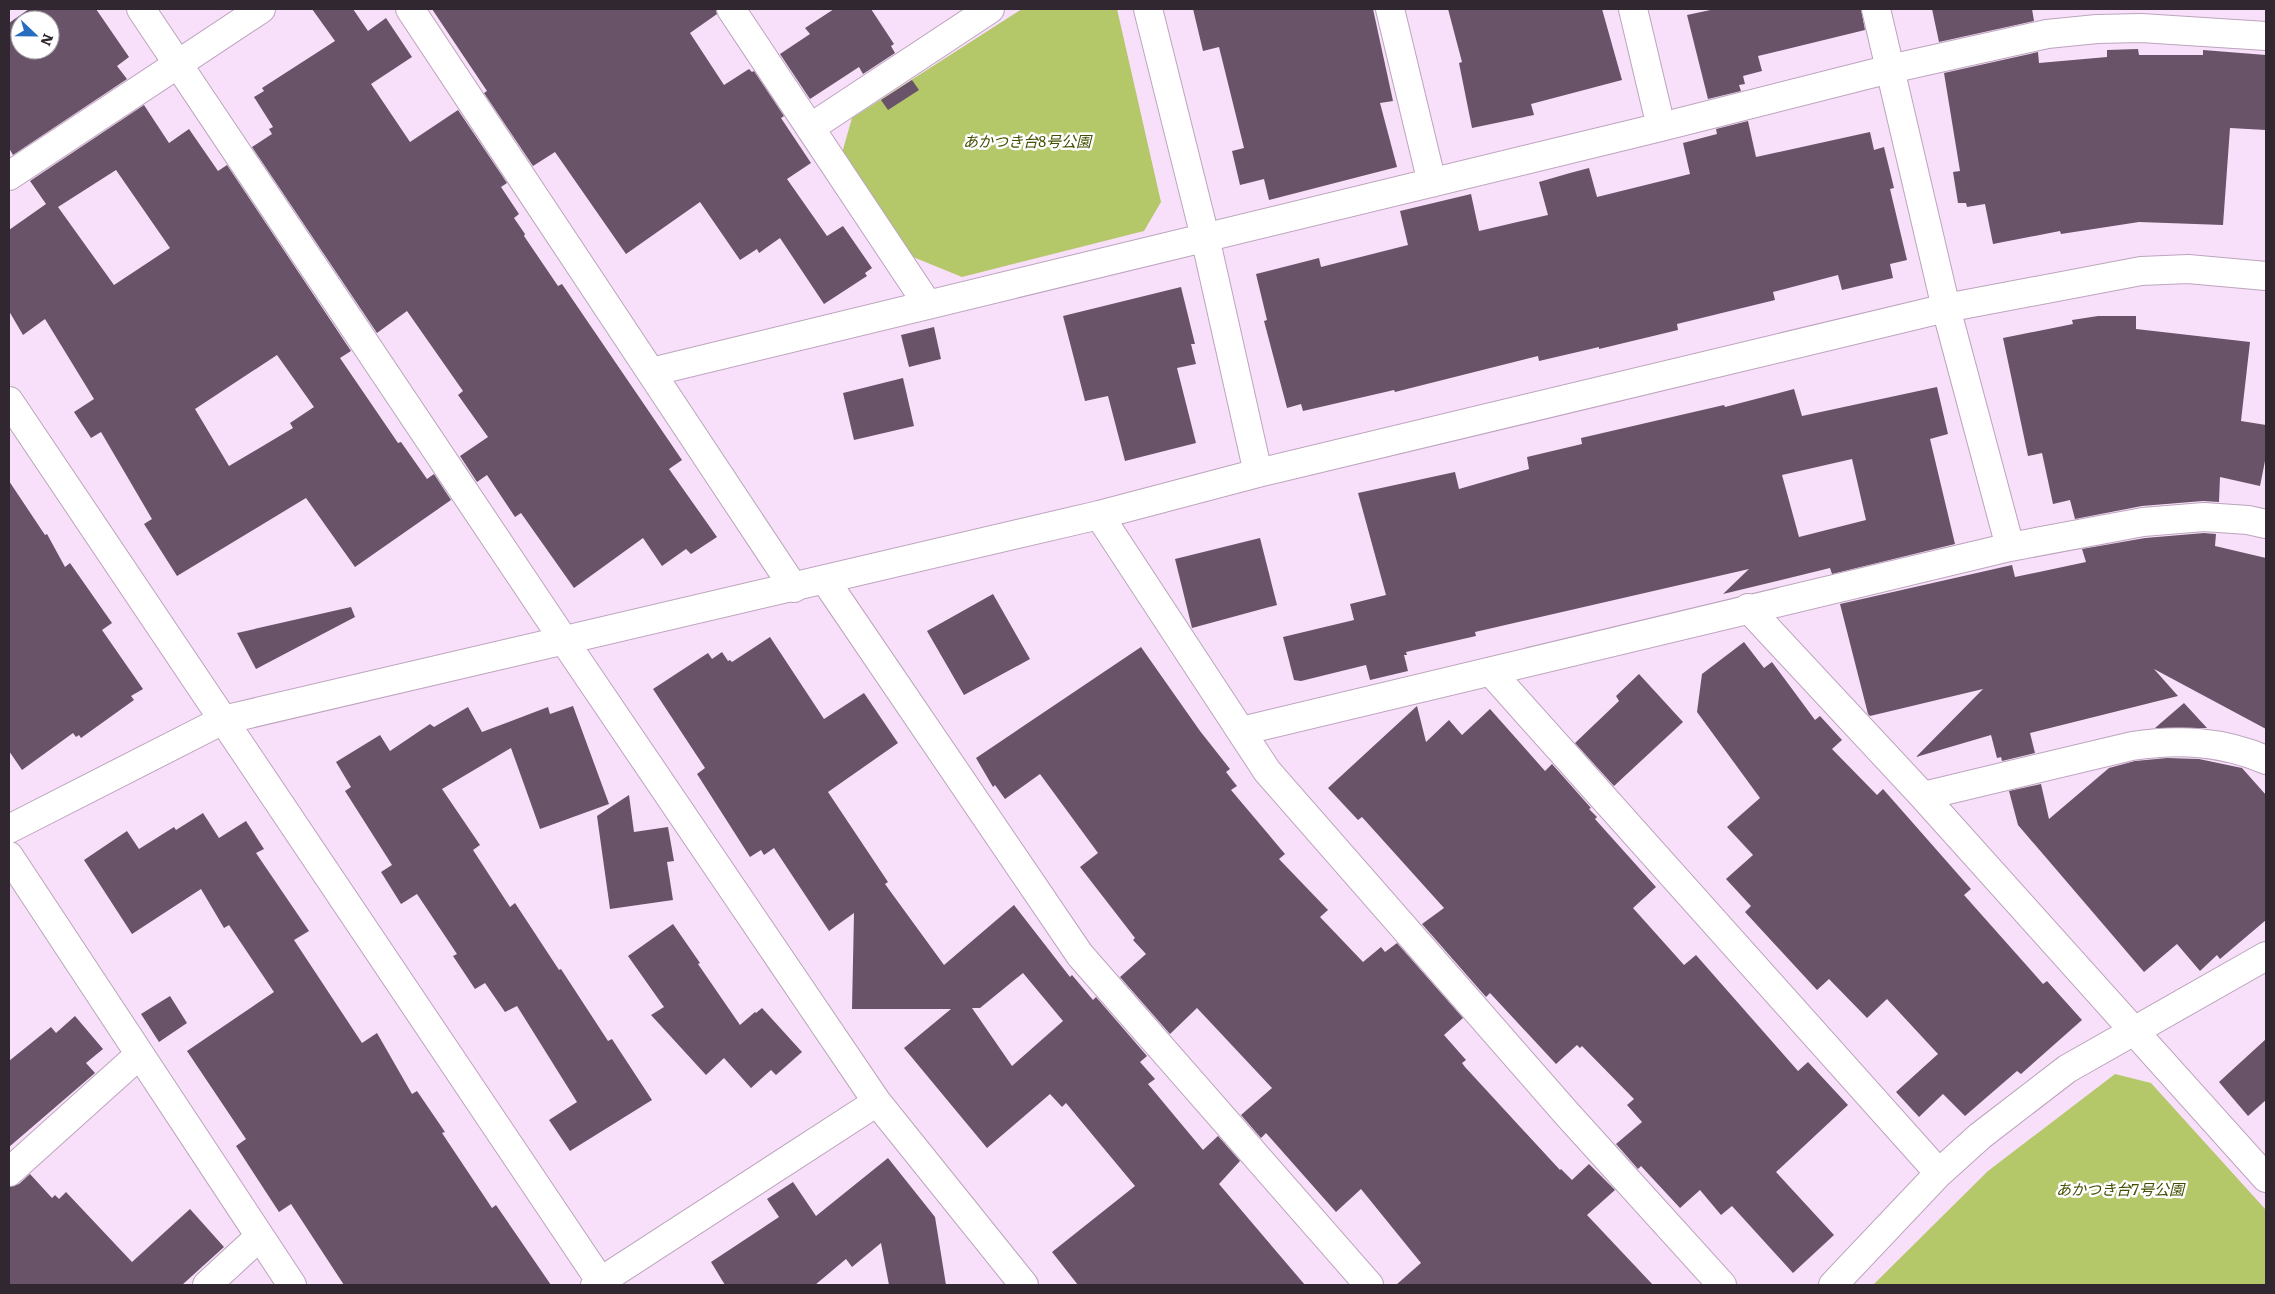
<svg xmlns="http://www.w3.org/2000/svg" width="2275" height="1294" font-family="Literata,'Noto Sans JP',serif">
  <rect width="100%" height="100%" fill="#f9e0fa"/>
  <path fill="#b4c769" d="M1022,9H1117L1161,202L1144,231L962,277L913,257L842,153L852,118Z
    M2115,1074L2151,1083L2266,1210V1285H1873L1988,1171Z"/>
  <path fill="#685369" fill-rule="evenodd" d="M29,9H96L129,57L117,66L127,79L13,155L9,148V23ZM20,20H50V50H20Z
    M312,9H353L368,31L386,18L412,57L371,84L410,142L458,110L507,183L501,187L519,214L514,218L525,234L524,236L558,286L562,284L682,460L669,469L717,537L691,554L686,549L662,566L643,538L574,588L521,513L515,517L487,475L477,482L460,456L488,437L458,395L463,391L407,311L377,333L252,147L272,134L269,129L273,127L254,97L264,91L262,88L335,41Z
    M432,9H716L717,14L690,33L724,85L749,69L752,72L754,71L784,116L781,118L811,163L787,179L827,236L843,226L872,268L865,273L867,276L824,304L780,238L759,253L757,249L740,260L700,202L626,254L555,152L533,166L484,93L487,91Z
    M834,9H871L894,44L891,46L895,53L863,74L859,67L810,99L780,54L810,34L805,28Z
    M1193,9H1373L1393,101L1380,103L1397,167L1269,200L1264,179L1240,185L1232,151L1244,148L1219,47L1203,51Z
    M1448,9H1602L1622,80L1531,104L1534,115L1472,128L1459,63L1462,62Z
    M1715,9H1861L1865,30L1758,56L1762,71L1743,76L1745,84L1739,85L1741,91L1708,99L1687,15Z
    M1932,9H2032L2034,21L1939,42Z
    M2138,49L2139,55H2203V50L2266,55V130L2230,128L2223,225L2139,222L2061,234L2060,231L1993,244L1985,204L1967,207L1966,203H1958L1953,172L1960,171L1944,73L2038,52L2039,63L2107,57V50Z
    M912,80L919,90L888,110L881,100Z
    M144,105L169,143L189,129L218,171L227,165L351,351L340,358L398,443L401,442L427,479L434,474L451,500L355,567L306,498L177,576L144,524L152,519L101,432L91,438L74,412L94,399L45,319L23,335L9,311V230L46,204L30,181ZM116,170L170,248L114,285L58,207ZM277,355L314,407L290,423L293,428L229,466L195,409Z
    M1748,121L1756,157L1870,132L1874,150L1884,147L1894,188L1890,189L1907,260L1890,264L1893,278L1842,290L1838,275L1773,292L1775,300L1677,324L1678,330L1599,349V347L1539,361L1538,356L1395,392L1394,390L1303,411L1301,404L1287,408L1264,321L1267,320L1256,274L1319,258L1321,267L1408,245L1400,211L1471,194L1479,231L1548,215L1539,182L1570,173L1589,168L1597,197L1690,174L1683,143L1717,134L1716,129Z
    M1181,287L1195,344H1191L1196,364L1177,368L1196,443L1125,461L1108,396L1085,401L1063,316Z
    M2098,316H2136V329L2250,342L2241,421L2266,425V456L2260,486L2220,477L2219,502L2203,501L2142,506L2075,519L2070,500L2053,504L2042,453L2028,456L2003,338L2073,324L2072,320Z
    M934,327L941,359L909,367L901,335Z
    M903,378L914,426L854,440L843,393Z
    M1937,387L1948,434L1930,439L1955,544L1832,574L1830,568L1723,594L1749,569L1475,632L1476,636L1406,652L1407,655H1404L1408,671L1370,680L1366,665L1301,681L1294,680L1283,637L1354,620L1350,604L1386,595L1358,493L1455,472L1459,489L1529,469L1527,457L1582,444L1581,438L1724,405L1725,407L1794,389L1802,416ZM1852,459L1866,520L1799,537L1782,475Z
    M9,481L45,535L47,534L65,567L70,563L112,623L102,630L143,689L131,696L134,700L81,738L79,735L76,737L73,733L22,770L9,751Z
    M2204,533L2216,534L2215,546L2266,558V729L2154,669L2178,696L2030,733L2035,753L2002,761L2001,757L1997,758L1991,735L1916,757L1983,689L1870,716L1868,714L1840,604L2012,565L2015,577L2086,562L2082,549L2145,538Z
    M1260,538L1277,605L1192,628L1175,559Z
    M993,594L1030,659L964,695L927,631Z
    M351,607L355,617L256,669L237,633Z
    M770,637L824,719L864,693L898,743L828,792L888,882L885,884L944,965L1014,905L1070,977L1072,975L1093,1000L1096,997L1147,1056L1140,1062L1155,1079L1148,1084L1203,1150L1218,1136L1240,1161L1219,1184L1305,1285H1078L1052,1252L1135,1186L1066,1103L1062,1107L1050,1094L987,1148L904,1048L951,1009H852L854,913L829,931L774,848L764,855L761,850L750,857L697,774L705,768L653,689L708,653L712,659L722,652L728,661L730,660L732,662ZM1023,973L1063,1021L1012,1066L972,1008H980Z
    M1744,642L1764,668L1772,662L1815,720L1820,716L1842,740L1832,749L1877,795L1883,789L1971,889L1964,895L2043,984L2047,981L2082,1020L2021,1074L2017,1071L1965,1116L1943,1094L1919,1117L1896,1092L1938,1054L1887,999L1867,1018L1829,979L1817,990L1745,912L1751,906L1726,879L1753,855L1727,827L1760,798L1697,712L1702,674Z
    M1141,647L1200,731L1230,769L1226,772L1237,786L1231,790L1285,854L1279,859L1328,910L1320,917L1363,962L1381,947L1385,952L1397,943L1463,1018L1444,1035L1466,1060L1462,1063L1465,1067L1560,1170L1561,1169L1572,1180L1589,1164L1615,1190L1587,1215L1653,1285H1396L1421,1263L1361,1189L1336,1212L1266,1133L1261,1138L1241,1115L1272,1088L1197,1008L1170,1034L1120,977L1146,954L1133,940L1135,938L1080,867L1098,853L1040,774L1005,799L995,785L993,787L976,758Z
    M1639,674L1683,722L1614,786L1575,743L1619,701L1616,696Z
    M2184,703L2207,728H2155Z
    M573,706L609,804L540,829L511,748L442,789L480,845L473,850L510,907L515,903L559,970L561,969L608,1041L612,1039L652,1100L570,1151L549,1120L577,1102L517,1006L505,1012L485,983L475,989L453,956L457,954L417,894L401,904L381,872L392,865L345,791L351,787L336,762L380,735L390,751L430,724L434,727L468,707L482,732L548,707L550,714Z
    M1417,706L1426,742L1449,720L1462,735L1490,709L1545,771L1552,764L1591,808L1589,809L1597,817L1595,819L1656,887L1633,908L1684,965L1696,955L1798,1071L1808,1062L1848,1105L1776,1172L1834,1235L1793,1273L1732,1206L1721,1215L1700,1190L1680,1208L1641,1166L1638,1169L1616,1144L1642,1122L1627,1105L1634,1099L1582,1046L1580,1048L1577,1045L1556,1064L1490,993L1486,997L1422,924L1444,908L1362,817L1358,820L1328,788Z
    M2167,758L2199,759L2242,768L2266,795V920L2220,959L2217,955L2200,971L2177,944L2144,972L2018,825L2009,791L2041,784L2049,819L2109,768L2135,761Z
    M629,795L634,832L668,827L674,861L667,862L673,900L610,909L597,816Z
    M203,813L219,838L246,821L264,849L256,853L309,931L294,940L362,1043L377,1033L412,1094L417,1091L445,1132L442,1133L492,1208L496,1205L551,1285H344L291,1204L279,1212L236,1146L246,1139L187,1051L274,992L229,925L224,928L201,889L132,934L84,860L127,831L139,849L174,827L176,830Z
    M673,924L700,963L698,964L740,1025L755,1012L756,1013L762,1008L802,1052L776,1075L771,1070L751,1088L724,1058L706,1075L651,1015L664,1007L628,956Z
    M170,996L187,1023L159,1042L141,1014Z
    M75,1016L103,1049L86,1063L95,1073L9,1147V1061L51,1027L56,1033Z
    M2266,1039V1100L2248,1116L2219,1082Z
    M888,1158L935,1217L946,1285H889L881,1243L852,1267L846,1259L815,1285H725L711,1262L779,1217L767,1199L793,1182L816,1216Z
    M30,1174L52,1198L55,1195L59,1199L66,1192L132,1262L190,1209L224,1247L182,1285H9V1187L19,1184Z"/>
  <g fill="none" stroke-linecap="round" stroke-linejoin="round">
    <g stroke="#bca4bd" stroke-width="30">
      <path id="minor" d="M141,9L563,639L877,1102L1024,1285
        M410,9L794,588
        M731,9L928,305
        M1148,9L1205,237L1258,473
        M1390,9L1432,183
        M1633,9L1661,127
        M1876,9L1946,308L2010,547
        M810,128L990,9
        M9,176L261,9
        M651,372L1661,127L1890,69L2047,34L2097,29L2141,28L2266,36
        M9,401L603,1285
        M1099,515L1267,771L1568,1115L1722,1285
        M825,580L1080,955L1369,1285
        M1748,608L1923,796L2266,1178
        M1491,672L1939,1173
        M1241,731L2010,547L2143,522L2204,517L2248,520L2266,524
        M1923,796L2132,746C2179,739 2222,741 2266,760
        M9,829L223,720L1099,515L1258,473L1946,308L2141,271L2188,269L2266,276
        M9,856L292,1285
        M9,1172L139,1055
        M207,1285L259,1237
        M595,1285L877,1102
        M1833,1285L1939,1173L1980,1136L2067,1069L2266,956"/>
    </g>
    <use href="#minor" stroke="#fff" stroke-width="28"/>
  </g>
  <g text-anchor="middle" stroke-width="5" stroke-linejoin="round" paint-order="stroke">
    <g font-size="15" font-style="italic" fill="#434e00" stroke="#fff">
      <text x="1027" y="147">あかつき台8号公園</text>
      <text x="2120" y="1195">あかつき台7号公園</text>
    </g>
  </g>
  <rect width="2275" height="1294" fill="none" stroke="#302731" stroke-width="20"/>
  <g transform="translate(35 35) rotate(112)"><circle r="24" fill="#ffffff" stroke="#aca9ad"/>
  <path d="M0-4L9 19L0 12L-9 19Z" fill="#266dbe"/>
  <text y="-8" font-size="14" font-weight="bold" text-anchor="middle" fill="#302731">N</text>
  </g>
</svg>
